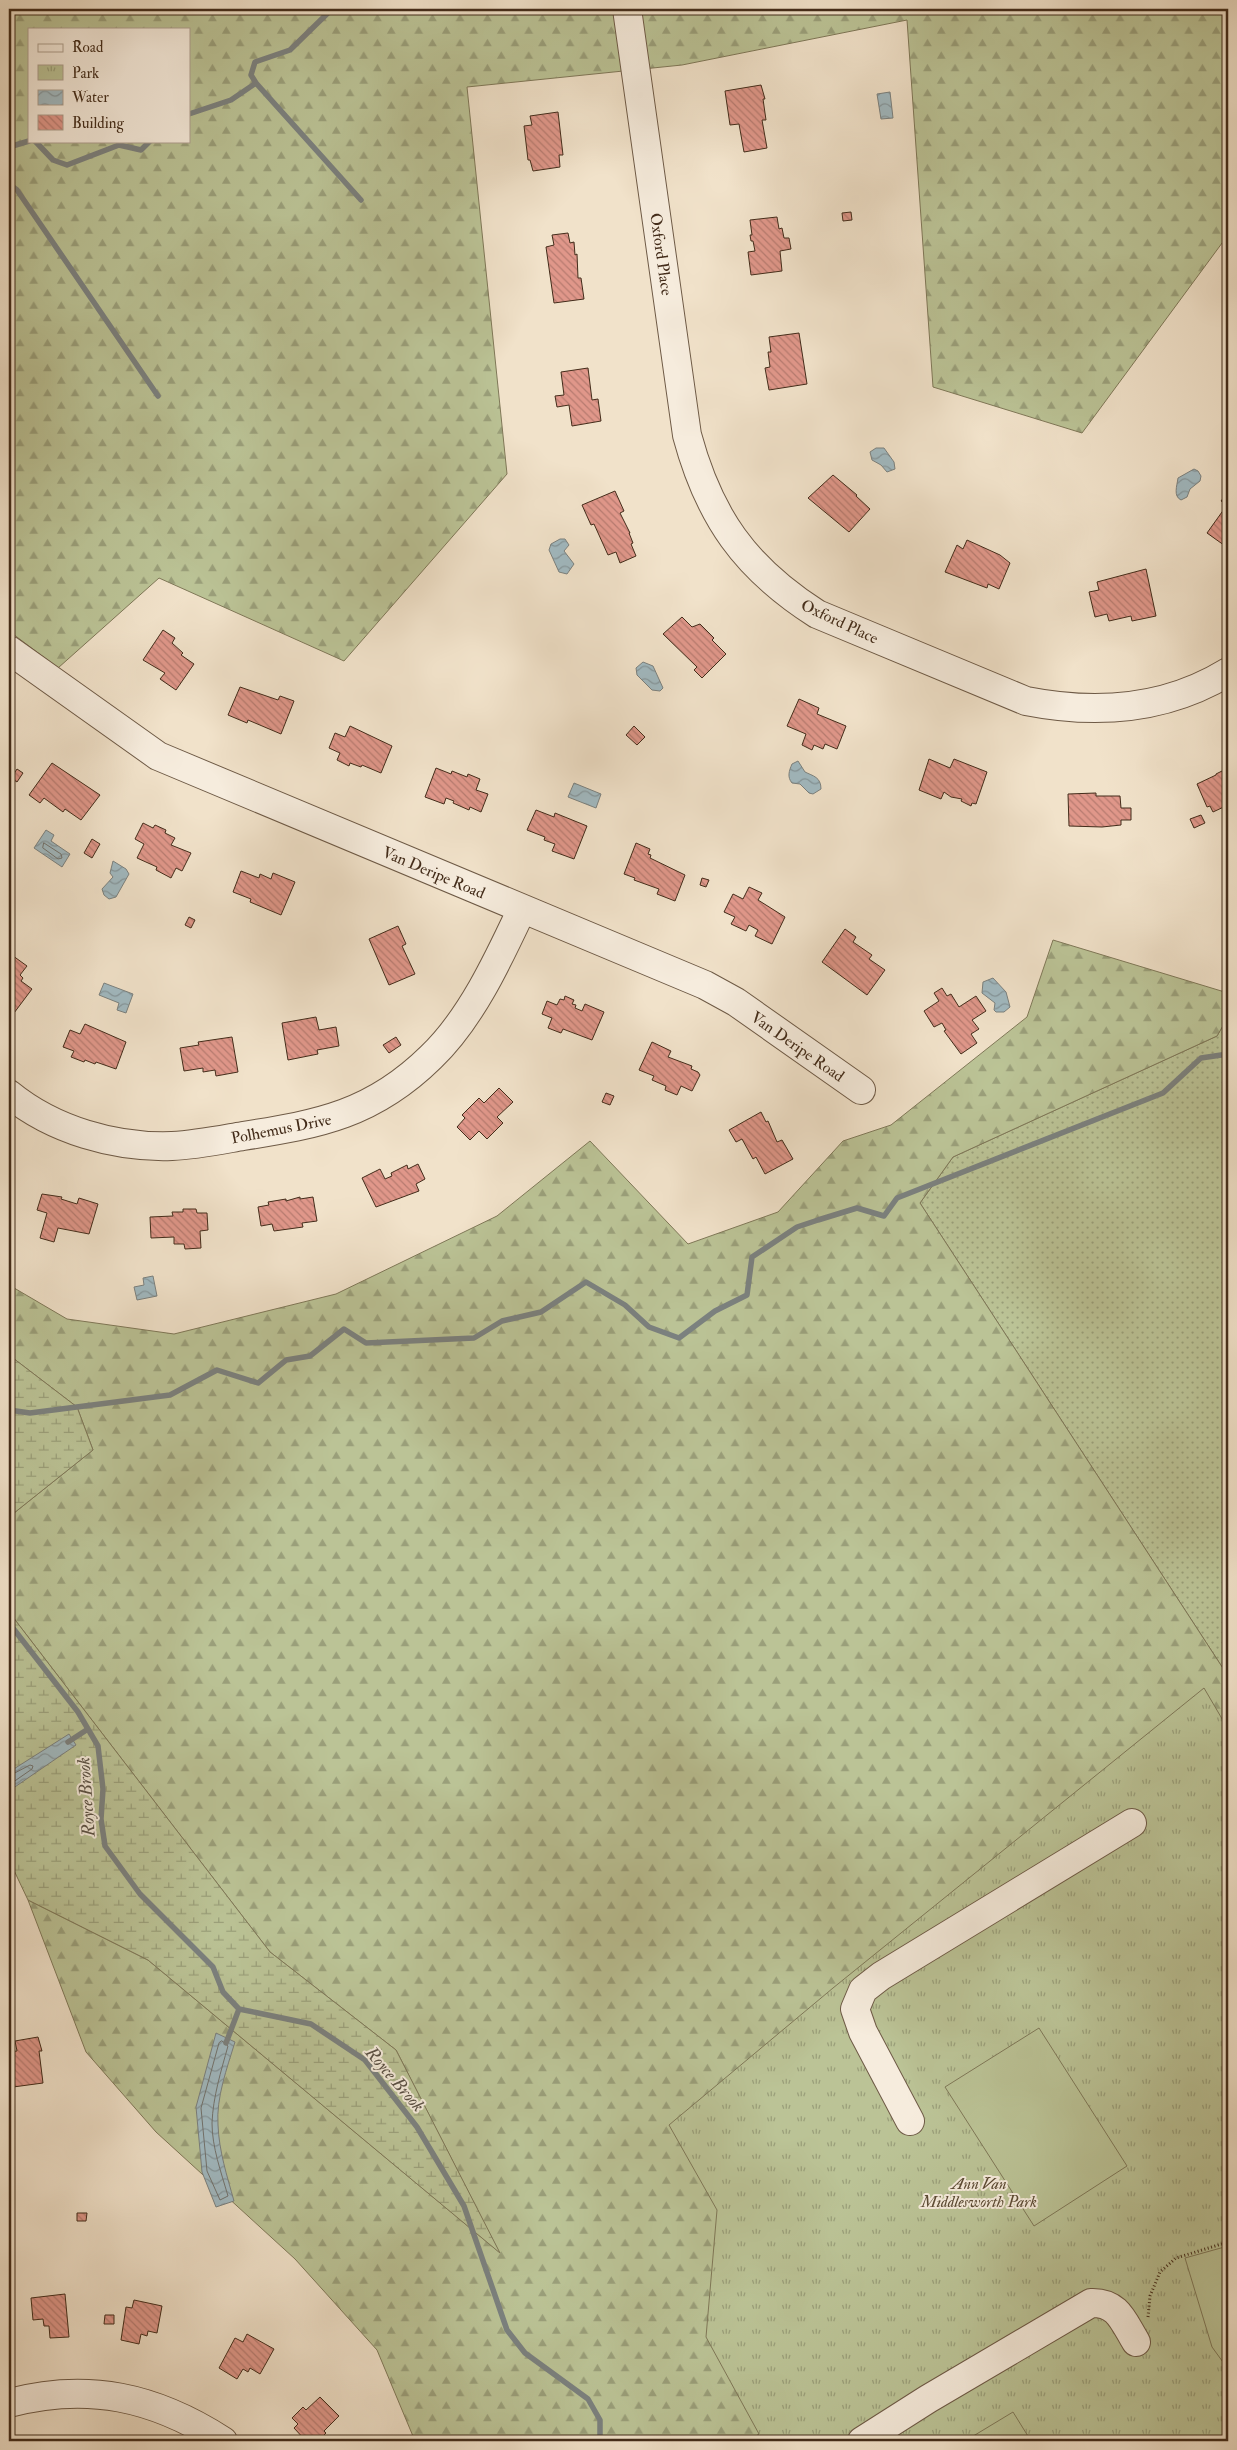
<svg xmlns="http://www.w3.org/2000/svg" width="1237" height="2450" font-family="'IM FELL Double Pica',serif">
  <defs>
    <pattern id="grass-dots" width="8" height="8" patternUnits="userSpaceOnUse" patternTransform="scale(1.25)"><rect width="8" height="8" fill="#bbc396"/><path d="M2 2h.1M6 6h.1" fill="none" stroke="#9a9f7a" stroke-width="1.8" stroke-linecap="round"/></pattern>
    <pattern id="forest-firs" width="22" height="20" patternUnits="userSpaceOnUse" patternTransform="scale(1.25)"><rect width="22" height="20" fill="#bbc396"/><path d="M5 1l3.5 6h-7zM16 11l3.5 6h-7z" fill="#9a9f7a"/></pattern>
    <pattern id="wetland-marsh" width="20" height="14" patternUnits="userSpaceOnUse" patternTransform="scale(1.25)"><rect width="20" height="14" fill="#bbc396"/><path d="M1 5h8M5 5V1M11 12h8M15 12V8" fill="none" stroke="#9a9f7a"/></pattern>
    <pattern id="park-tufts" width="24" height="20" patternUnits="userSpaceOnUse" patternTransform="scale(1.25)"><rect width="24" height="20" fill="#bbc396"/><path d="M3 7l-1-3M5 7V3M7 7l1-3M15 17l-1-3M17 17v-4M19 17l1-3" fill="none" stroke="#9a9f7a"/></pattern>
    <pattern id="water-waves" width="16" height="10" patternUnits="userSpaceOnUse" patternTransform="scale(1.25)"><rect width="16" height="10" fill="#a1bac2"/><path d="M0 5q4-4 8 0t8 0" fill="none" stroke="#85979d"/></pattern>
    <pattern id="building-back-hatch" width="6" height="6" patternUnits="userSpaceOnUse" patternTransform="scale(1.25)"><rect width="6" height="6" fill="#e0978a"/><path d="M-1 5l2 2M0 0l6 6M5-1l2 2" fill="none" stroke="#b77b70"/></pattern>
  </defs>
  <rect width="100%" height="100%" fill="#f1e2ca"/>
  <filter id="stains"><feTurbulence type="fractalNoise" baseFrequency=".004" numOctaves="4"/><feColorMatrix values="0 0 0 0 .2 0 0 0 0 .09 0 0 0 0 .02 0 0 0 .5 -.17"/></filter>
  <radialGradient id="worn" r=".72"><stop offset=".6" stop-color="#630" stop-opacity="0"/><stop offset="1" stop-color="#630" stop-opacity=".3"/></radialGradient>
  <path fill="url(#grass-dots)" stroke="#7f7858" d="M1228,1017V1676L920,1203L953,1157L1217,1036Z"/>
  <path fill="url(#forest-firs)" stroke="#7f7858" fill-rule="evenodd" d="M9,9H146V14L154,9H1228V235L1082,433L933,387L907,20L682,65L467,87L507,474L344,661L159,578L58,668L9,631ZM29,29H189V141H29Z
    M1053,940L1228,993V1017L1217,1036L953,1157L920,1203L1228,1676V1850L810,2441H415L377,2350L295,2259L156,2132L86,2052L28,1900L148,1960L499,2252L396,2050L270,1952L9,1612V1517L93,1450L77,1407L9,1355V1285L67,1319L174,1334L336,1294L497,1216L590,1141L688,1244L778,1212L843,1141L891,1125L1027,1017Z"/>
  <path fill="url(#wetland-marsh)" stroke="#7f7858" d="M9,1355L77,1407L93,1450L9,1517Z
    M9,1612L270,1952L396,2050L500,2253L148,1960L28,1900L9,1860Z"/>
  <path fill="url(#park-tufts)" stroke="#7f7858" d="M1204,1688L1228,1729V2441H748L759,2434L706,2337L717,2210L669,2125L833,1988Z"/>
  <path fill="#bbc396" stroke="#7f7858" d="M1039,2028L1127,2166L1034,2226L945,2087Z
    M1228,2246V2369L1212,2347L1185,2258Z
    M1013,2412L1031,2441H965Z"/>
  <path fill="url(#water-waves)" stroke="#7b817f" d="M890,92L893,118L881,119L877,94Z
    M876,448H884L894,462L895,469L887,472L881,465L872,460L870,452Z
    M1194,469L1198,471L1201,476L1200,481L1190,489L1187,497L1181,500C1173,496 1177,486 1178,478Z
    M560,539H565L569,545L564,551L574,564L567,574L559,572L549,550L551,544Z
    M643,662L653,666L663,688L660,691L652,690L637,675L636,668Z
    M798,761L805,772C813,776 821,777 821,789L813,794L809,793L800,784L792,783C787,777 789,771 792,764Z
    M574,783L601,794L596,808L568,797Z
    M46,830L54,835L51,841L70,854L62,867L34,848Z
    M113,861L126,869L129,874L116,897L109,899L104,895L102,889L113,877L110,873Z
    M993,978L1006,992L1010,1007L1004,1012H996L994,1010L995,1003L982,993L983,982Z
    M104,983L133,994L126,1013L117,1010L119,1003L99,995Z
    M153,1276L157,1296L137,1300L134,1287L144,1285L143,1278Z
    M69,1734L76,1745L9,1791V1772Z
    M216,2033L235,2042C227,2068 216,2098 218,2125C219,2151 227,2176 234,2201L216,2207L202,2172L196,2107Z"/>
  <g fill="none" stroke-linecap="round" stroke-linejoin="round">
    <path stroke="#72736e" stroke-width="1" d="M44,843L61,854L62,858L58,859L43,848Z
      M9,1776L30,1765L33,1766L32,1769L9,1785
      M222,2041L228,2046C221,2071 213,2097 212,2123C212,2147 221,2172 228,2196L220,2200L207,2171L201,2108L219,2043Z"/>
    <path stroke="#7b817f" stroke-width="5.5" d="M256,83L361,200
      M189,114L231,100L256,83L251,75L255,62L290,50L332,9
      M35,141L53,160L67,165L119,145L141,150L150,141
      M9,147L29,141
      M9,184L17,190L158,396
      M9,1410L30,1413L170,1395L217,1370L258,1383L286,1360L310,1356L344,1329L366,1343L474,1338L502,1321L541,1312L586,1282L625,1305L649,1327L679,1338L715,1311L747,1295L752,1257L797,1227L818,1220L857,1208L884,1216L897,1198L1163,1093L1201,1058L1228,1054
      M9,1623L78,1712L98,1746L103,1789L101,1819L105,1846L140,1894L213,1967L223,1992L239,2009L311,2024L365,2060L417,2127L464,2206L507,2330L525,2353L588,2399L600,2420V2441
      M68,1742L88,1729
      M226,2043L239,2009"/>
  </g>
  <path fill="url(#building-back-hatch)" stroke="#432c1a" d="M761,85L765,99H763L766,120H762L767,148L744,152L739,124L730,125L725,91Z
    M558,112L563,155H559L560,167L533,171L530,160H528L524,126L532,125L530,116Z
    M851,212L852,220L843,221L842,213Z
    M777,217L779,229L782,228L784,238H789L791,249L780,251L782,271L751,275L748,252L755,251L753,241H751L750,235H752L750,220Z
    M568,233L570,243L574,242L575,255L577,254L578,278H581L584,299L554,303L546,247L554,245L552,235Z
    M799,333L807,384L769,390L765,368L770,367L768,352H771L769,337Z
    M588,368L592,400L598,399L601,421L572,426L569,405L557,407L555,396L564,395L561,372Z
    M833,475L857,495L856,496L870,509L849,532L808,498Z
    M615,491L624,511L620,513L630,533H629L633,543L631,544L636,556L620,563L616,552L608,555L594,524L591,525L582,505Z
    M1228,492V548L1207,533L1227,505L1221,501Z
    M967,540L1000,555L1010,563L999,589L988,584L987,588L945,572L957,545L963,549Z
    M1146,569L1156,616L1132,621L1131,616L1109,621L1107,614L1095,617L1089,592L1099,590L1097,582Z
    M682,617L692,627L700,624L714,638L712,640L726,654L702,678L694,670L697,667L663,634Z
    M163,630L175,638L172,643L183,653L181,655L194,664L176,690L160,679L165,673L143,660Z
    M240,687L278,700L280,696L294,701L281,734L248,720L247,723L228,715Z
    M799,699L819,708L817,714L846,726L837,749L825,744L823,749L814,745L812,750L802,745L806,734L787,726Z
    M350,726L392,746L381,773L362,765L361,767L350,763L349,766L337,760L340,753L329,748L335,733L345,737Z
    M634,726L645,737L637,745L626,735Z
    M929,759L950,768L954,759L987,772L976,804L972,803L971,806L961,801L962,799L951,797L944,792L941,799L919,790Z
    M52,763L100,795L81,820L65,809L63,812L44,798L40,803L29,795Z
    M1228,765V805L1213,812L1210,806L1207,807L1197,784L1216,775V774L1226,769L1225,766Z
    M436,768L451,774L452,771L467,777L468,774L480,779L476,790L488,794L481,812L470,807L469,810L453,803L454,801L446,798L444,804L425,797Z
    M17,769L23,773L17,782L11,778Z
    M1096,793V796H1120L1121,808H1131V820H1121V825L1102,827L1069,826L1068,794Z
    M536,810L554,817L555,813L587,826L574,859L552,851L555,844L544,840L545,837L527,830Z
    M1201,815L1205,823L1194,828L1190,819Z
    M143,823L153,828L155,825L166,830L165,833L175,838L171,845L191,853L182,871L176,868L171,878L156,870L157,867L137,858L144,844L135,839Z
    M92,839L100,844L92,858L84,853Z
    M636,843L650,849L648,854L651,855L650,858L685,875L675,901L657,894L659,889L634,880L635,878L624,874Z
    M241,871L259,878L260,874L271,879L273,873L295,882L281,915L250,902L251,899L233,892Z
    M702,878L709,880L706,887L700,885Z
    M749,887L762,893L758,900L785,917L772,944L755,936L758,930L749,925L746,931L731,924L735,917L724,912L733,894L743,899Z
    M189,917L195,920L191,928L185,925Z
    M398,926L406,944L402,946L415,974L389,985L369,939Z
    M845,929L856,937L853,942L872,955L869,959L885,970L867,995L822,962Z
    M9,953L27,966L20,975L23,978L21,981L32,989L14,1013L9,1009Z
    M942,988L947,996L951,994L959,1007L976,996L986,1011L972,1020L979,1029L971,1034L977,1043L961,1054L944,1031L946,1030L942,1023L934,1027L924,1011L939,1001L934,993Z
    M565,996L574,1000L572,1004L576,1005L575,1008L582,1011L585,1004L604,1012L592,1040L563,1029L561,1033L548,1028L552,1018L542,1014L547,1001L557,1005L560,999L564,1000Z
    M316,1017L319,1030L336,1027L339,1046L317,1050L318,1054L288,1060L282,1023Z
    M85,1024L126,1042L116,1069L96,1062L95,1064L85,1060L84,1062L71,1057L74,1051L63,1047L70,1030L80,1034Z
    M232,1037L238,1072L216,1076L215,1070L203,1072V1068L184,1071L180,1048L199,1045L198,1042Z
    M396,1037L401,1045L389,1053L383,1045Z
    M652,1042L671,1051L668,1057L692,1066L691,1069L698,1072L700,1075L692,1091L681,1086L677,1095L665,1090L666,1086L652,1080L654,1076L639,1070Z
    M499,1088L513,1102L497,1117L503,1123L487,1139L479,1131L470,1140L457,1127L465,1118L462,1115L479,1098L484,1103Z
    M606,1093L614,1096L610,1105L602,1102Z
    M761,1112L766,1122L768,1121L777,1142L782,1140L793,1159L765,1174L756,1157L753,1159L742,1139L736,1142L729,1130Z
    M418,1164L425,1179L416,1184L419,1191L376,1207L362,1178L380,1169L385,1179L392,1176L391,1173L407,1165L408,1169Z
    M42,1194L62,1197L61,1199L77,1204L79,1198L98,1204L89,1234L58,1228L54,1242L40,1238L47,1213L37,1210Z
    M300,1197V1199L313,1197L317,1221L302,1223L303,1227L274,1231L272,1224L261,1226L258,1207L269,1205L268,1202L286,1199V1201Z
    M183,1209H196L197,1213H207L208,1230L200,1231L201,1248L185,1249L184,1244H174V1237L151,1238L150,1217L173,1216L172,1212H183Z
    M38,2037L42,2051H39L43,2083L13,2087L10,2071H9V2052L17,2051L15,2041Z
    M77,2213H87L86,2221H77Z
    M65,2294L69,2337L50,2338L49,2326H44L43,2319L33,2320L31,2298Z
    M134,2300L162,2306L157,2333L148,2331L147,2336L141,2334L139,2344L121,2340L126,2307L132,2308Z
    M105,2315H114V2324H104Z
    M247,2334L274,2349L260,2374L250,2368L248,2372L243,2369L237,2379L219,2368L235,2338L243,2342Z
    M320,2397L339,2416L324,2431L326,2433L318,2441H306L294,2428L298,2424L292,2418L303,2407L306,2410Z"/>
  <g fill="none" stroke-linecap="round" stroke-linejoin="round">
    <g stroke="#6e5a46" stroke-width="30">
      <path id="minor" d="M627,9L687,435C709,517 745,568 817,614L1026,701C1097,715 1166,710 1228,672
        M9,650L158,756L705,985L736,1002L861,1090
        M9,1094C53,1130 115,1148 172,1146C196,1145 220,1140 243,1136C320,1124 373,1114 431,1057C471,1019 499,958 522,909
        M910,2121L863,2032L855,2009L863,1990L881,1976L1132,1823
        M9,2403C88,2382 155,2397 223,2441
        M862,2441L928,2399L1091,2303C1118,2302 1123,2321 1136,2342"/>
    </g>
    <path stroke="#432c1a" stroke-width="3" stroke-dasharray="1 2.5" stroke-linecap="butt" d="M1148,2317L1150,2296L1160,2272L1176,2258L1228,2242"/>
    <use href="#minor" stroke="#f6ecdd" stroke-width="28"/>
  </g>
  <g text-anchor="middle" stroke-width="4" stroke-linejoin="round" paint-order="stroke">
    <g font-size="16" fill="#432c1a" stroke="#f6ecdd">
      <text transform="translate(662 254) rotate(82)" y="6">Oxford Place</text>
      <text transform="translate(840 621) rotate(25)" y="6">Oxford Place</text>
      <text transform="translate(434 872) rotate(23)" y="6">Van Deripe Road</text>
      <text transform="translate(798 1046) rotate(35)" y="6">Van Deripe Road</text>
      <text transform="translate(281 1128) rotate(-11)" y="6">Polhemus Drive</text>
    </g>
    <g font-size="16" font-style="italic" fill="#5b4a33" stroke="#f6ecdd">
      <text x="979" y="2189">Ann Van<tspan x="979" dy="18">Middlesworth Park</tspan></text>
    </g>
    <g font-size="18" font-style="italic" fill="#5a5044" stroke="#f6ecdd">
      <text transform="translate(86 1797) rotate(-94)" y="6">Royce Brook</text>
      <text transform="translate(395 2079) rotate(49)" y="6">Royce Brook</text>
    </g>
  </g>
  <rect width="1237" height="2450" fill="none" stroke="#f1e2ca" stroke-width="30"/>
  <rect x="10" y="10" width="1217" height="2430" fill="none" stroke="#432c1a" stroke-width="2.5"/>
  <rect x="15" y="15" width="1207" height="2420" fill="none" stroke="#432c1a"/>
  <rect x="28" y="28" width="162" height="115" fill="#f6ecdd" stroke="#ae9f8f"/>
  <rect x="38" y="44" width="25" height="8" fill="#f6ecdd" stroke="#ae9f8f"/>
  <text x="72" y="52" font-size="15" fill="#432c1a">Road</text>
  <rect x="38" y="65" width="25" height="15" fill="url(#park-tufts)" stroke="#ae9f8f"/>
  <text x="72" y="78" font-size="15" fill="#432c1a">Park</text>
  <rect x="38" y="90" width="25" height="15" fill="url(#water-waves)" stroke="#ae9f8f"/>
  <text x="72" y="102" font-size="15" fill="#432c1a">Water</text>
  <rect x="38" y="115" width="25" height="15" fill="url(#building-back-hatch)" stroke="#ae9f8f"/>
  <text x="72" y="128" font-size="15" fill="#432c1a">Building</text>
  <rect width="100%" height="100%" filter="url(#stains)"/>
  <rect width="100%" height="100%" fill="url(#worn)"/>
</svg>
